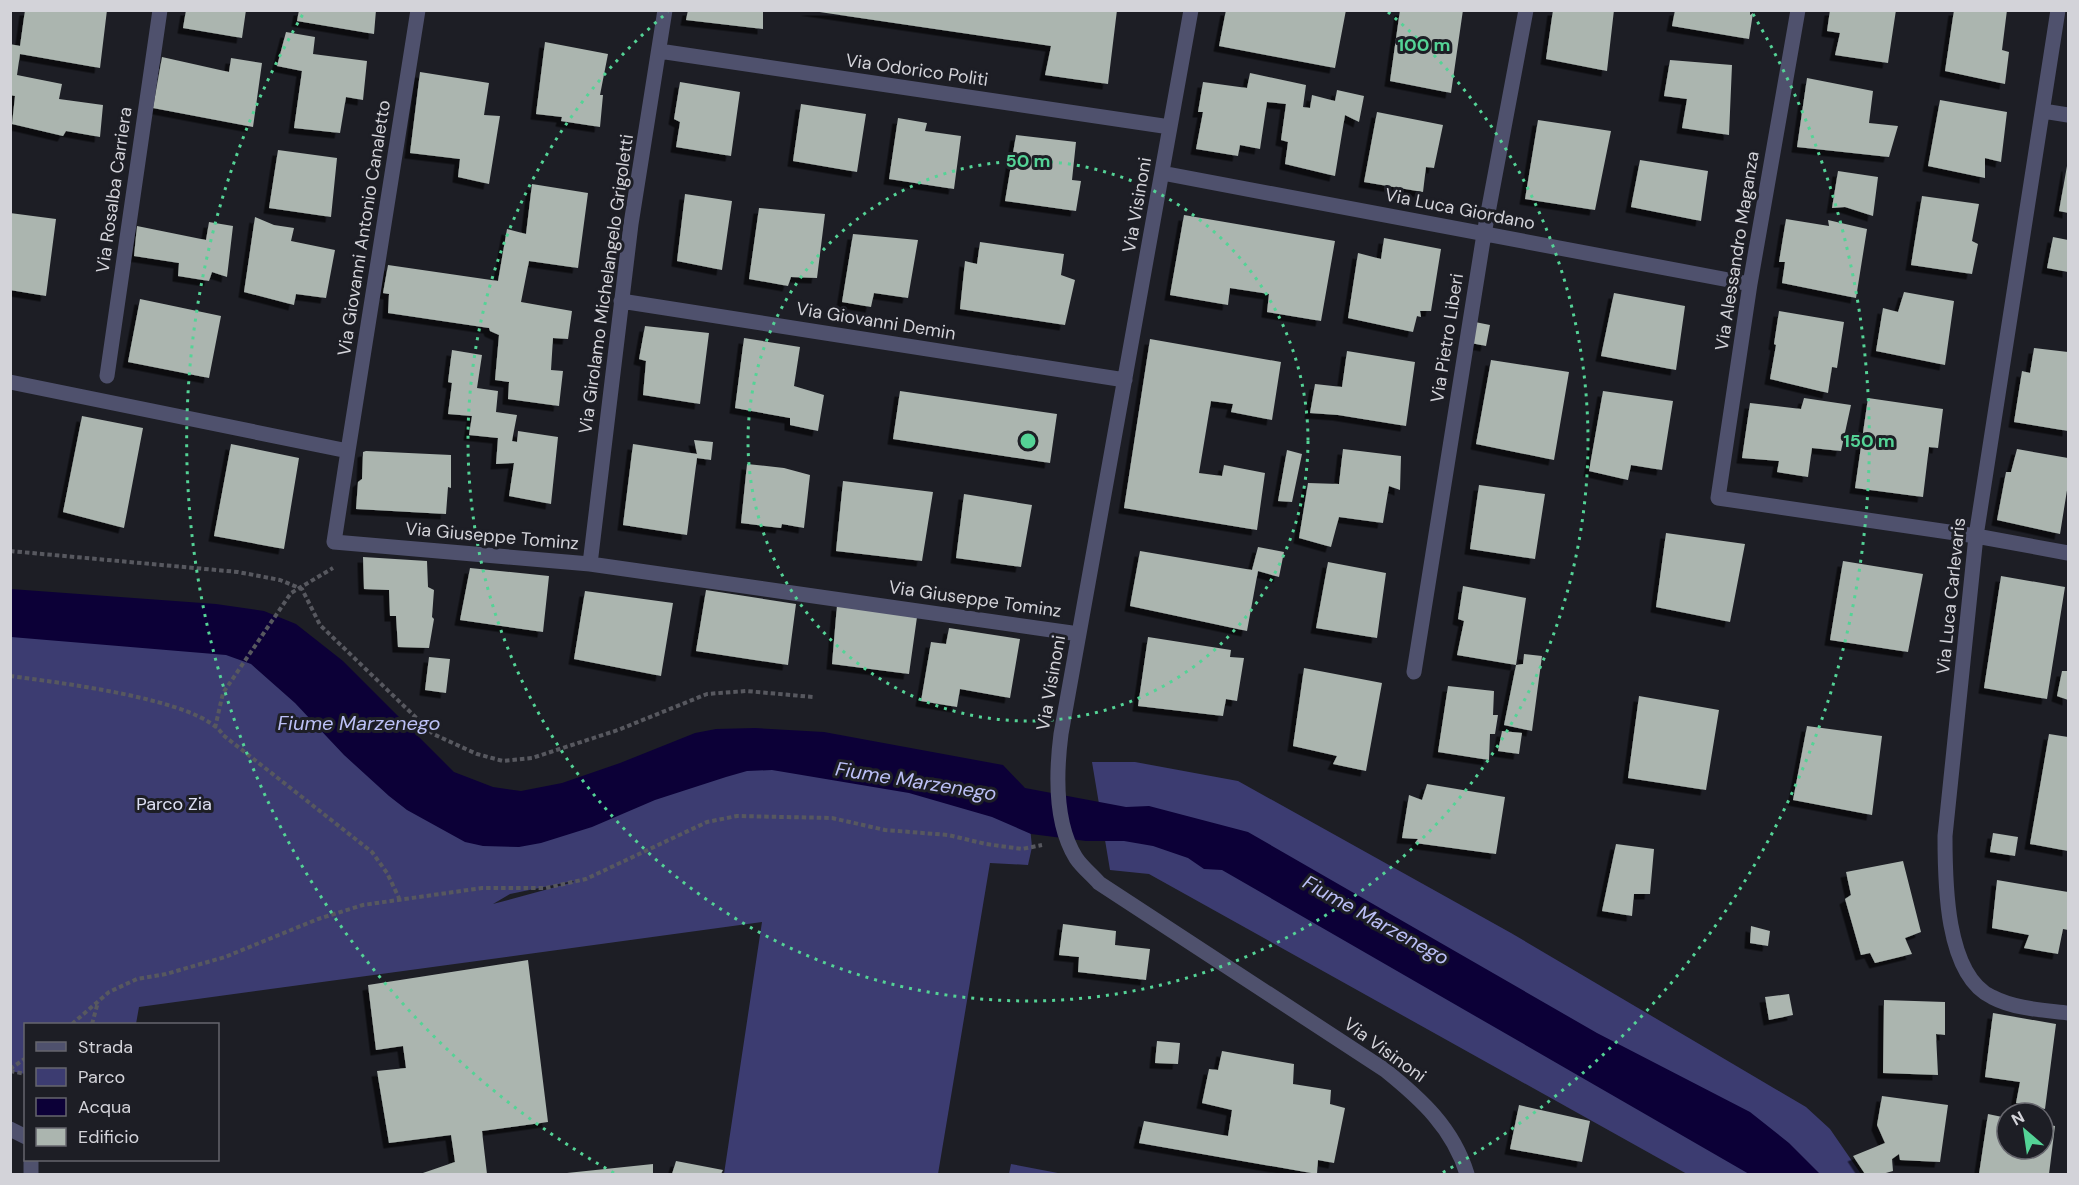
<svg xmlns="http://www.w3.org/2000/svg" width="2079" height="1185" font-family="'DM Sans',sans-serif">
  <defs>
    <filter id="shadow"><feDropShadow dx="-5.5" dy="5.5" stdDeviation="0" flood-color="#0009"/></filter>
  </defs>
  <rect width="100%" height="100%" fill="#1d1e25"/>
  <path fill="#3c3c71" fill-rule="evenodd" d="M10,622L247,649L460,807L727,760L1027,797L1032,847L1028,865L990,863L938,1174H724L762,922L139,1007L136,1024H26L25,1074L11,1071ZM573,881L574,882L493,904L510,894Z
    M1092,762H1135L1238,781L1511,933L1806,1107L1830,1129L1861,1174H1687L1149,874L1110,870Z
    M1011,1164L1063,1174H1009Z"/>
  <path fill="#0c0037" d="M11,589L216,604L264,611L296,624L343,661L454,772L493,787L521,791L562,783L620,763L695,733L716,729L755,728L824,732L1003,765L1025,788L1126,807L1149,806L1248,832L1597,1033L1750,1112L1789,1143L1820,1174H1749L1222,870L1204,869L1188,858L1153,846L1124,841H1086L1031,834L992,817L909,793L772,770L747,771L726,777L655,800L592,827L541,843L519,847L483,846L465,842L407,810L389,796L344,755L295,703L251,664L226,655L11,637Z"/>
  <path fill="#abb5af" filter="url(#shadow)" d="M25,10H107L100,68L20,54L17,75L62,84L59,99L103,105L100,137L66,131L63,136L12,124L15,96L10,95V44L20,46Z
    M186,10H246L242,38L183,28Z
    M299,10H376L374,34L297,21Z
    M688,10H763V29L686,20Z
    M806,10H1117L1108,84L1045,75L1051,46Z
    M1226,10H1346L1335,68L1219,46Z
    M1400,10H1463L1451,93L1390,81Z
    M1553,10H1614L1607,71L1546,59Z
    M1675,10H1750V15L1753,13L1749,39L1672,26Z
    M1830,10H1896L1888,63L1835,55L1840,33L1827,31Z
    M1954,10H2007L2002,50L2009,52L2005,84L1945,71Z
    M286,32L315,37L313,54L367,61L363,100L346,97L340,133L294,128L302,71L277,66Z
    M545,42L608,54L600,95H603L600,127L561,121L562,117L536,114Z
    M162,57L229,72L231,58L262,63L253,127L153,108Z
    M1670,60L1732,65L1729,135L1682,128L1687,99L1664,96Z
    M420,72L489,83L484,115L500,116L489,184L458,177L460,159L410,153Z
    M1250,73L1306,85L1303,107L1310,108L1312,95L1335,101L1337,90L1364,96L1359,122L1345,115L1335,176L1285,164L1288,142L1281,140L1286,104L1267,102L1260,149L1240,145L1238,156L1196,149L1203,112H1198L1203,82L1247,88Z
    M1807,78L1873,91L1869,123L1898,126L1889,157L1797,147Z
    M680,82L740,92L731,156L676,147L680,122L674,119Z
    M1940,100L2007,112L2001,162L1985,158V178L1928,166Z
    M801,104L866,114L857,172L793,161Z
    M1377,112L1443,125L1434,168L1426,167L1423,192L1364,182Z
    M898,118L927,123L925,131L961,136L954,189L889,179Z
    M1538,120L1611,131L1595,210L1525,199Z
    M1016,135L1076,142L1072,180L1081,181L1076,211L1005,201Z
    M278,150L337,158L331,217L269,208Z
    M1640,160L1708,171L1701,221L1631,207Z
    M2067,166H2068V213L2059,211Z
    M1838,171L1878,177L1873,216L1845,207L1832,208Z
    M532,184L588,193L578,268L529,261L521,302L572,311L568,339L553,338L551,370L563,371L559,406L508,399L509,382L495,380L499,335L490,331L489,328L388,313L389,294L383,293L388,265L498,281L507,229L526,234Z
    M685,194L732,201L722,270L677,261Z
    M1922,196L1979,204L1972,241L1978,244L1972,274L1911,265Z
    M759,208L825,214L817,278L791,277L788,286L749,279Z
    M10,213L56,219L46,296L10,290Z
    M1184,215L1335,241L1321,321L1267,312L1269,294L1230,288L1228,305L1170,295Z
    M255,217L274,225L294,228L291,241L335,250L326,298L296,294L294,305L244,292Z
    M1786,219L1829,226L1828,220L1867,229L1856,298L1782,283L1785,262H1779Z
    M209,222L233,226L227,277L212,272L209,281L178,276L179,263L134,256L137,226L206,240Z
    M853,234L918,240L908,298L874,293L871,307L842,302Z
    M2053,237L2068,240V272L2047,268Z
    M1384,238L1441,249L1431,311H1420L1421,317L1417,316L1413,332L1348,318L1358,253L1381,259Z
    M980,242L1064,254L1061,275L1075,280L1065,325L960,309L965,261L977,264Z
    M1904,292L1954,301L1945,365L1876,351L1883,308L1898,312Z
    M1614,293L1685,306L1676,370L1601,356Z
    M140,299L221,316L209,378L128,362Z
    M1779,311L1844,322L1837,368L1832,367L1828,393L1770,379L1776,345L1774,344Z
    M1475,322L1490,325L1486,346L1471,343Z
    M645,326L709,333L700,404L643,395L646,361L639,359Z
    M744,338L800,347L794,386L824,395L818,431L790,425V418L735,408Z
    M1150,339L1281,362L1272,420L1231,412L1233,404L1211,401L1199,473L1222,476L1224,465L1265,473L1257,530L1124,508Z
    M2034,348L2068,352V431L2014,422L2022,371L2030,373Z
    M452,350L482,355L477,388L498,391L496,412L517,415L512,441L517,442L518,431L558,437L551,504L509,496L514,463L496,464L498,438L469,435L472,416L448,414L452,383L448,382Z
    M1347,351L1415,362L1406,426L1338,415L1310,413L1315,384L1342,387Z
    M1491,360L1569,372L1554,460L1476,444Z
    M900,391L1057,414L1050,463L893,439Z
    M1603,391L1673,401L1662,470L1631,465L1628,480L1589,471Z
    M1804,398L1851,405L1841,451L1812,448L1808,477L1777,472L1779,461L1742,458L1750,403L1801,409Z
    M1868,398L1943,409L1938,448L1929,447L1923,497L1855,488Z
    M82,416L143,428L124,528L63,512Z
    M694,440L713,442L711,460L697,458L687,535L623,525L633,444L697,454Z
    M231,444L299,458L284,549L214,536Z
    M1343,449L1401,456L1400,490L1389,486L1383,523L1339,517L1331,547L1299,538L1308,483L1339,484Z
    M2017,449L2068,458V484L2060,534L1997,520L2006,472H2011Z
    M1287,450L1302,454L1292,502L1278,501Z
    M366,451L451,455V488L448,487L446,514L356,509L358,482L362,479L363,452Z
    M747,464L784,468L810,475L804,528L782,524L781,528L741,523Z
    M843,481L933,492L922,561L836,551Z
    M1479,485L1545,494L1535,559L1470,549Z
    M964,494L1032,505L1021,567L956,558Z
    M1666,533L1745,544L1730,622L1656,607Z
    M1258,547L1284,552L1279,577L1258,571L1247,631L1130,606L1140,551L1252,570Z
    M363,557L427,561L428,587L434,590L432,617L434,619L429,648L398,647L396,616H390L389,590L364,589Z
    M1843,561L1923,574L1908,652L1830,640Z
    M1328,562L1386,573L1377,638L1316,628Z
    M470,568L549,576L543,632L460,620Z
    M2001,576L2065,587L2047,699L1984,688Z
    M1463,586L1526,598L1516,665L1523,664L1524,654L1542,656L1532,731L1504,725L1516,665L1457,655L1464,621L1458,619Z
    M706,590L796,604L788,665L696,651Z
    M585,591L673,603L661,676L574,659Z
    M837,605L917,617L909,674L832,664Z
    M949,628L1020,639L1010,698L960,689L957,707L921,701L931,642L946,644Z
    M1148,637L1231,650L1230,657L1244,658L1237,701L1226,699L1223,716L1138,706Z
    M429,657L450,659L446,693L425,690Z
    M1304,668L1382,683L1366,771L1333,764L1337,756L1293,746Z
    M2062,671H2068V700L2057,696Z
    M1448,686L1494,691L1493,715H1498L1495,734H1490L1489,760L1438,752Z
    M1639,696L1719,710L1706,790L1628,778Z
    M1807,726L1882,736L1872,815L1793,800Z
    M1502,731L1522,733L1519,754L1498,751Z
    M2049,734L2068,737V851L2030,844Z
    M1427,784L1505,797L1496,854L1415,843L1418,839L1402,838L1409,795L1422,800Z
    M1993,833L2018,837L2015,856L1990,852Z
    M1616,844L1654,849L1650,894H1634L1632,916L1602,911Z
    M1903,861L1921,932L1905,938L1912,954L1875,963L1870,953L1861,955L1845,899L1851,895L1846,872Z
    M1997,880L2068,892V930L2063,929L2058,954L2024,948L2029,935L1992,928Z
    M1063,924L1116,931L1115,945L1150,949L1146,980L1078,972L1079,957L1059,955Z
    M1751,926L1770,931L1768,946L1750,943Z
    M528,960L548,1122L482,1131L487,1174H420L455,1162L451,1135L389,1143L377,1071L406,1068L403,1046L376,1050L368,985Z
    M1789,994L1793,1015L1769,1020L1765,997Z
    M1884,1000L1945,1002V1035L1936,1034L1938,1075L1883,1073Z
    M1993,1013L2056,1024L2045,1109L2016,1103L2020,1082L1985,1077Z
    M1157,1041L1180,1043L1178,1064L1155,1063Z
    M1222,1051L1294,1064L1293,1084L1331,1090L1330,1104L1345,1108L1334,1163L1318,1160L1317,1174L1139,1143L1144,1121L1228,1136L1232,1110L1202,1103L1209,1069L1218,1070Z
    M1882,1096L1948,1105L1940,1162L1900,1160L1899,1154L1892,1159L1893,1171L1882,1174H1865L1853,1156L1885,1143L1877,1125Z
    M1519,1105L1590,1121L1582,1162L1510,1149Z
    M1988,1114L2007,1118V1149H2043V1124L2055,1126L2049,1174H1979Z
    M676,1161L723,1170L721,1174H672Z
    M653,1164V1174H567V1173Z"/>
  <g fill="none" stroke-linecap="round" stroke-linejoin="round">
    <path stroke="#57585f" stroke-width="4" stroke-dasharray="4.5 3" stroke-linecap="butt" d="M10,551L238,572L280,580L302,589L320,625L433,734L477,754L503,761L532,758L618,730L707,694L746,691L813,697
      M10,676C53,682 202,699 223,735L372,852L387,873L399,898
      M215,728L223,693L291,593L333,568
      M72,1024L109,992L137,979L166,974L225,957L318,919L363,905L482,888H546L586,879L707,822L737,816L832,818L885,830L948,835L986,844L1022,849L1042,845
      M92,1024L98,1002
      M10,1069L26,1058
      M10,1071L26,1074"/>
    <path stroke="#4f516d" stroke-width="15" d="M10,1129L26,1137
      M31,1174V1160"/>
    <path stroke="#4f516d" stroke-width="15" d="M1191,10L1061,734C1056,773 1054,823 1076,858C1082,867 1092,875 1099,883L1385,1070C1421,1099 1453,1128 1467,1174
      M1798,10L1750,284L1718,498L1976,536L2068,553
      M2058,10L1976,536L1945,836C1945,880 1945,975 1992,997C2015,1009 2043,1010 2068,1013
      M659,51L1170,127
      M2043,111L2068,115
      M1162,173L1750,284
      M621,301L1125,380
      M107,376L160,10
      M10,382L348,451L334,542L590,564L1079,634
      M348,451L418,10
      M590,564L631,224L665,10
      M1414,672L1484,234L1526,10"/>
  </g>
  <g fill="none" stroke="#54d396" stroke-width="3" stroke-dasharray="3 6">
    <circle cx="1028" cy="441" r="280"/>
    <path d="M1388 12A560 560 0 1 1 668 12"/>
    <path d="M614 1173A841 841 0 0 1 303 14M1753 14A841 841 0 0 1 1442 1173"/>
  </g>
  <g text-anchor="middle" stroke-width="6" stroke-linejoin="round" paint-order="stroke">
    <g font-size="18" fill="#d3d3d9" stroke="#1d1e25">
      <text transform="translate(917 70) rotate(8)" y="6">Via Odorico Politi</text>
      <text transform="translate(114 190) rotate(-82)" y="6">Via Rosalba Carriera</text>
      <text transform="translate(1137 205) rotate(-80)" y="6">Via Visinoni</text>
      <text transform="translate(1460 209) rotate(11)" y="6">Via Luca Giordano</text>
      <text transform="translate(364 228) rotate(-81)" y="6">Via Giovanni Antonio Canaletto</text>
      <text transform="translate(1737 251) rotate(-81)" y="6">Via Alessandro Maganza</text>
      <text transform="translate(606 284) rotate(-82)" y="6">Via Girolamo Michelangelo Grigoletti</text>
      <text transform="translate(876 321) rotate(9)" y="6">Via Giovanni Demin</text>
      <text transform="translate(1447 338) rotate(-81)" y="6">Via Pietro Liberi</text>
      <text transform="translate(492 536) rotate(5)" y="6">Via Giuseppe Tominz</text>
      <text transform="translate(1951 596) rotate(-84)" y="6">Via Luca Carlevaris</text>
      <text transform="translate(975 599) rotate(8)" y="6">Via Giuseppe Tominz</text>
      <text transform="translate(1051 683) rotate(-80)" y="6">Via Visinoni</text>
      <text transform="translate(1385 1050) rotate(36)" y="6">Via Visinoni</text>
    </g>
    <g font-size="18" fill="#dee0f3" stroke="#1d1e25">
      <text x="174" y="810">Parco Zia</text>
    </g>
    <g font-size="20" font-style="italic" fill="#bcc0f7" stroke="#1d1e25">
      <text x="359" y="730">Fiume Marzenego</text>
      <text transform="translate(916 781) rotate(9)" y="7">Fiume Marzenego</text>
      <text transform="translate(1376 920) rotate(29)" y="7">Fiume Marzenego</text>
    </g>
  </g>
  <circle cx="1028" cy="441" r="9" fill="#54d396" stroke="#1d1e25" stroke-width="3"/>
  <g font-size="18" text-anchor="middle" font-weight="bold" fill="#54d396" stroke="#1d1e25" stroke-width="6" stroke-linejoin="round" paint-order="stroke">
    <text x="1424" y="51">100 m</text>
    <text x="1028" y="167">50 m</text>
    <text x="1869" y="447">150 m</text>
  </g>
  <rect width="2079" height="1185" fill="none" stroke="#d3d3d9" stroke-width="24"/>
  <rect x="24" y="1023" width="195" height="138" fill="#1d1e25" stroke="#66666d" stroke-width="1.5"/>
  <rect x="36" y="1042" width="30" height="9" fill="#4f516d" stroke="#66666d" stroke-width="1.5"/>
  <text x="78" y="1053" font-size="18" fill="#d3d3d9">Strada</text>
  <rect x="36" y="1068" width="30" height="18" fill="#3c3c71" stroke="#66666d" stroke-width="1.5"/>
  <text x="78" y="1083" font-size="18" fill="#d3d3d9">Parco</text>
  <rect x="36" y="1098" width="30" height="18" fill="#0c0037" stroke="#66666d" stroke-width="1.5"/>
  <text x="78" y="1113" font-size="18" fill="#d3d3d9">Acqua</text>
  <rect x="36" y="1128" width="30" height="18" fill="#abb5af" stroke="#66666d" stroke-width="1.5"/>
  <text x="78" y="1143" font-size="18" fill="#d3d3d9">Edificio</text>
  <g transform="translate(2025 1131) rotate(331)"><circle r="28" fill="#1d1e25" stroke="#66666d" stroke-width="1.5"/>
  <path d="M0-4.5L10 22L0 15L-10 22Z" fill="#54d396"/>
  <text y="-9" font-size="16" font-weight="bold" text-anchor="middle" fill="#d3d3d9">N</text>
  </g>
</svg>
